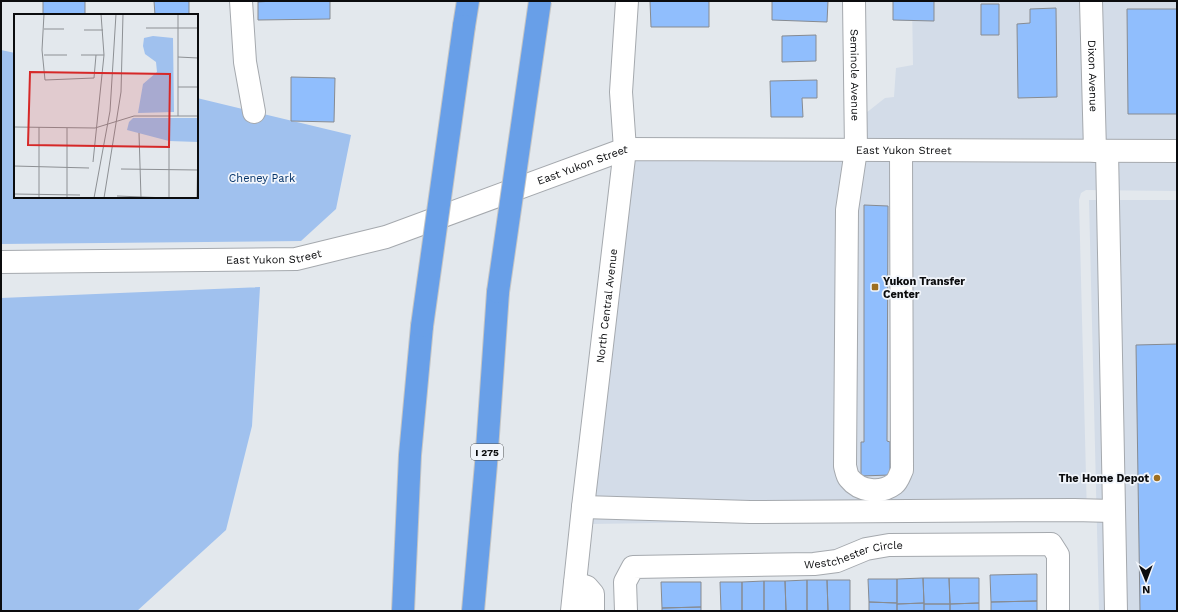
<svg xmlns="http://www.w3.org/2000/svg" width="1178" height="612" font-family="'Work Sans',sans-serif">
  <rect width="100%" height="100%" fill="#e3e8ed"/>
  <path fill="#d3dce8" d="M912,1H1081L1084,139L866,138V113L885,98L894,97L896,68L913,65Z
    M1102,1H1177V139H1105Z
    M634,161L1177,163V191L1086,190L1081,193L1079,200L1087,516L592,524Z
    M1089,200H1177V611H1099Z"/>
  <path fill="#a0c1ee" d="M1,50L15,53V197H197V98L351,135L336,209L301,241L1,244Z
    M260,287L252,426L226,530L137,611H1V298Z"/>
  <path fill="#90befd" stroke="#878b91" d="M43,1H85V15H43Z
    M154,1H189V15H155Z
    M273,1H330V19L258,20V2Z
    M650,1H709V27H651Z
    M772,1H828L827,22L772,20Z
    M893,1H934V21L893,20Z
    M981,4H999V35H981Z
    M1056,8L1057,97L1018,98L1017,24L1030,23V9Z
    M1127,9H1177V114H1128Z
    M816,35V61L782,62V36Z
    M291,77L335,78L334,122L291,121Z
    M817,80V98H802L803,117H771L770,81Z
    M864,205L888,206L887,441L890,442V475L861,476V442H864Z
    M1177,344V611H1140L1136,345Z
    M1037,574V601L991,602L990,575Z
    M923,578L924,603L897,604V579Z
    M923,578H949L950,604H924Z
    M949,578H979V603L950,604Z
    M868,579H897V603L869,602Z
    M807,580H827L828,611H807Z
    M807,580V611H786L785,581Z
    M827,580H850V611H828Z
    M764,581H785L786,611H764Z
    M764,581V611H742V582Z
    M661,582H701V607L662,608Z
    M720,582H742V611H721Z
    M1037,601V611H991V602Z
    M869,602L897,603V611H869Z
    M924,603V611H897V604Z
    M979,603V611H950V604Z
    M924,604H950V611H924Z
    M701,607V611H662V608Z"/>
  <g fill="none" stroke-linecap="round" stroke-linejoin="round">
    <g stroke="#a5a9ae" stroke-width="24">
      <g id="minor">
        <path d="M241,1L245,62L254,112"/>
        <path id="s1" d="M854,1L856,150L847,210L845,466C846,470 847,476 849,478C860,492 881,494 894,484C898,481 900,474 902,470L901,150"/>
        <path id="s2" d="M1091,1L1095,151"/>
        <path d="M1107,151L1116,611"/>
        <path id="s3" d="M1,262L296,259L386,237L625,149L1177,151"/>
        <path d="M583,507L750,512L1074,510L1113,511"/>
        <path d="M575,583L587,587L593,594V611"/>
        <path id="s4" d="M572,611L583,507L625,149L621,92L627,1"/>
        <path id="s5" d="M626,611L625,582L633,567L814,564L837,561L866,549L889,545L1051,544L1058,555V611"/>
      </g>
    </g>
    <g stroke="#c4c5c5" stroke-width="24">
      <path id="highway" d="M464,26L468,1
        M403,611L410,455L422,326
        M473,611L486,464L498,292"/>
    </g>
    <use href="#minor" stroke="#fff" stroke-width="22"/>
    <use href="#highway" stroke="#689fe8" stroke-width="22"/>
    <g stroke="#c4c5c5" stroke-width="24" stroke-linecap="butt">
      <path id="highway-bridge" d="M498,292L540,1
        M422,326L464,26"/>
    </g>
    <use href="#highway-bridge" stroke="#689fe8" stroke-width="22"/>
  </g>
  <g fill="#9d6e20" stroke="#f1f5fb" stroke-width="1.5">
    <rect x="871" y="283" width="8" height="8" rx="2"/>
    <circle cx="1157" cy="478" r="4"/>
  </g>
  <g text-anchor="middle" stroke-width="3.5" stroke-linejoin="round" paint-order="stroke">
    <rect fill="#f1f5fb" stroke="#505255" stroke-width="1" x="471" y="444" width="32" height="16" rx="3"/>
    <g font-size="10" font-weight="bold" fill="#0b0c0e">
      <text x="487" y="456">I 275</text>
    </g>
    <g font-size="11" fill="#0b0c0e" stroke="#f1f5fb">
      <text dy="4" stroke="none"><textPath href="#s1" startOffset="74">Seminole Avenue</textPath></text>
      <text dy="4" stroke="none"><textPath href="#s2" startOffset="75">Dixon Avenue</textPath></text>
      <text dy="4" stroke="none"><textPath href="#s3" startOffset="921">East Yukon Street</textPath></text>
      <text dy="4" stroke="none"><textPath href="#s3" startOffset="597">East Yukon Street</textPath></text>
      <text dy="4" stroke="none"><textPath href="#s3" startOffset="273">East Yukon Street</textPath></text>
      <text dy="4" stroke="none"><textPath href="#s4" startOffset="307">North Central Avenue</textPath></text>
      <text dy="4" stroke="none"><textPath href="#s5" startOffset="268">Westchester Circle</textPath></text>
    </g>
    <g font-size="11" fill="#05346a" stroke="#f1f5fb">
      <text x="262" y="182">Cheney Park</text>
    </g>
    <g font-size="11" font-weight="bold" fill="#0b0c0e" stroke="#f1f5fb" text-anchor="start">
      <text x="883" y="285">Yukon Transfer<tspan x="883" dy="13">Center</tspan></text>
      <text x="1149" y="482" text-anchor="end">The Home Depot</text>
    </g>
  </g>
  <g transform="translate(14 14)">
    <rect width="184" height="184" fill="#e3e8ed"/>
    <path d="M139,22L159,24L160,98L124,99L129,70L143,58L142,48L131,40L129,32L130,24ZM119,104H184V128L155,127L113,116L115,108Z" fill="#a0c1ee"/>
    <path fill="none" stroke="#8d9094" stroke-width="1" d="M30,0L28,36L31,66L80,64L82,41M132,14H184M30,15H50M70,16H89M30,41H53M67,41H90M164,43L184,44M164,73H184M164,102V0M0,113L81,114L120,102H184M25,113V184M125,119L127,184M155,127V184M79,148L90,41L87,0M0,152L75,154M107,155L184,156M0,180L66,181M103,182L154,184M53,184V114M80,184L96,97L102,0M90,184L107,78L109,0M183,184L184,128"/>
    <path fill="#d62828" fill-opacity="0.15" stroke="#d62828" stroke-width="2" d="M16,58L156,60L155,133L14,131Z"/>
    <rect width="184" height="184" fill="none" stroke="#0b0c0e" stroke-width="2"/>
  </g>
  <rect width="1178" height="612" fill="none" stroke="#0b0c0e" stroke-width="4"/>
  <g transform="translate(1146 580) rotate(179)" stroke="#f1f5fb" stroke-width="3" paint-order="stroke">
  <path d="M0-3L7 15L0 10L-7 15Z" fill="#0b0c0e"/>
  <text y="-6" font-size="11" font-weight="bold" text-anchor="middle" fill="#0b0c0e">N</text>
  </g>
</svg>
